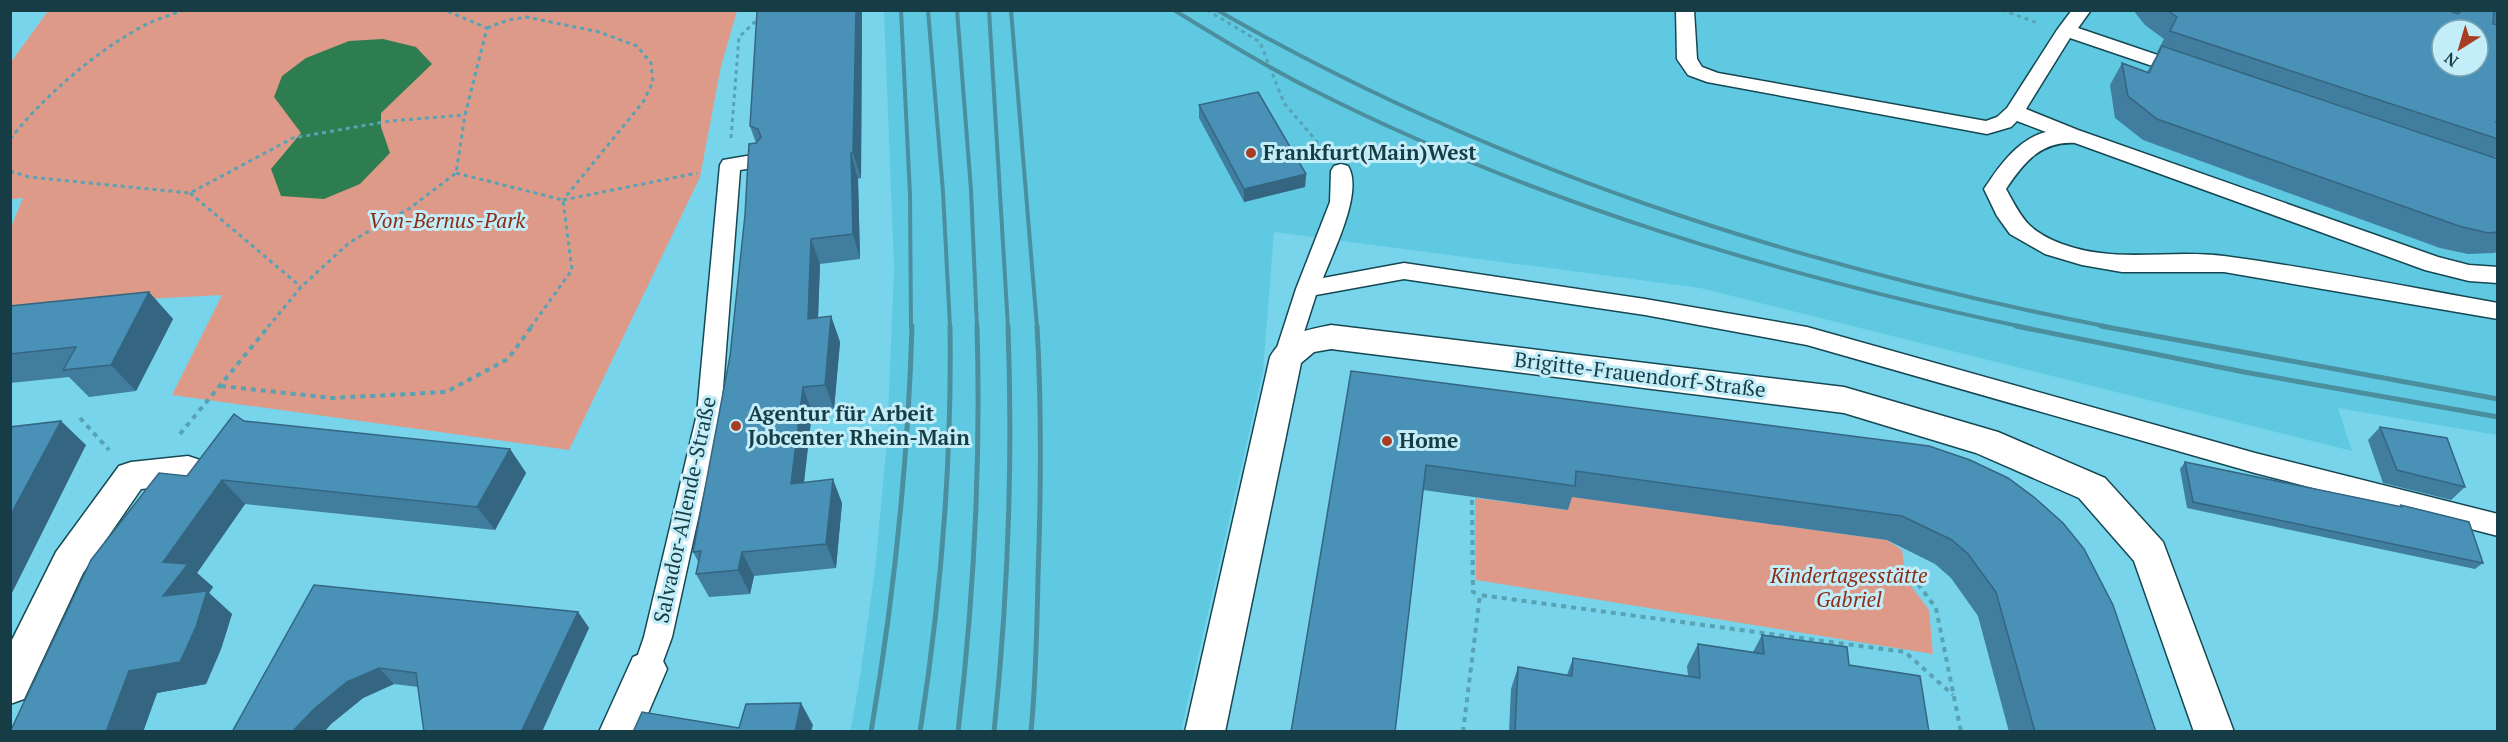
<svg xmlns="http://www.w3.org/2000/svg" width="2508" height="742" font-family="'PT Serif',serif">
  <rect width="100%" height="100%" fill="#78d4ea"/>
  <path fill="#60c9e2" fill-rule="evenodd" d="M884,11H2497V435L2338,408L2352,451L1700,288L1274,232L1263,372L1181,731L850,732L859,684L875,570L887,441L894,268ZM2442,30H2478V66H2442Z"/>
  <path fill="#de9a89" d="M536,10L548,13L550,10L737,11L721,66L700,177L569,450L172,395L222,295L11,306V227L23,198L11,199V62L48,11Z
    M1568,496L1887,540L1902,550L1906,579L1929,610L1933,654L1476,580L1475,498L1568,510Z"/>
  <path fill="#2e7d50" d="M383,39L416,47L432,64L381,113V127L390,153L360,184L324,199L281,196L271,169L301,133L274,97L282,76L306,58L349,41Z"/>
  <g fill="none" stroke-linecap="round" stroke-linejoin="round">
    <g stroke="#154853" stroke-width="3">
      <path id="lane" d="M1676,10H1694L1697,59L1702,67L1718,73L1986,121L1997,117L2007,108L2057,30L2072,10H2091L2078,28L2190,66L2193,70L2190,74H2176L2070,38L2026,109L2078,130L2438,257L2469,265L2498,267V283L2469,281L2425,270L2075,143C2041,141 2024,162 2006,189C2023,220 2027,230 2062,244C2116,264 2169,249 2224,256C2316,268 2407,287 2498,303V319L2224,272H2122L2082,265L2045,254L2010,234L1997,216L1984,189C1999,166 2018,139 2046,132L2017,121L2011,127L1987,134L1707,82L1688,75L1677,59Z
        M758,154L765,156L768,161L765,166L740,170L721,414L672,637L657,678L647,682L637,678L633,669L644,637L697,414L720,165L723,160Z
        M1341,164L1348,166C1364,191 1333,252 1323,278L1404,263L1645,299L1807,327L2255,453L2498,514V536L2255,473L1807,345L1645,315L1404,279L1316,295L1294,363L1286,366L1278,363L1274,357L1296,289L1330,202L1331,171L1334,166Z"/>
    </g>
    <g stroke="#154853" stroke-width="3">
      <path id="street" d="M1331,325L1844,387L1998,432L2105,478L2163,542L2234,732H2194L2134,561L2079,498L1976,453L1844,413L1331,349L1314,352L1301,363L1225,732H1185L1270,357C1283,333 1307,330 1331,325Z
        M188,456L200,460L206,470L200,480L188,484L141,489L83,573L24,699L10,704V644L56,552L119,466L131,462Z
        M647,651L661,657L667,669L640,732H599L633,657Z"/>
    </g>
    <path stroke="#58a2b4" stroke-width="3" stroke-dasharray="4 4" stroke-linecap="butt" d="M1207,10L1260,42L1284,103L1324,150
      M2002,10L2038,23
      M487,28L508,20L527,17L599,32L637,46L651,63L653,82L643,102L563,200
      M731,138L739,37L760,17
      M10,139C44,96 96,51 145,25C157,19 171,15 184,10
      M10,171L29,177L190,193L293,138L390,121L465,115
      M456,173L563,200L572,270L531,327
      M190,193L301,287
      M563,200L697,173
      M268,327L301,287L350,242L410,208L456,173L465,115L487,28L445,10"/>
    <path stroke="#58a2b4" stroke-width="4" stroke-dasharray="5 5" stroke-linecap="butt" d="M221,386L333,398L446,392L508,359L532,326
      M80,418L109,450
      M180,434L269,326
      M1472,500L1473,592L1480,595
      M1912,576L1936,608L1961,732
      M1463,732L1480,595L1905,652L1953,695"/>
    <use href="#lane" fill="#fff" fill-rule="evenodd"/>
    <use href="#street" fill="#fff" fill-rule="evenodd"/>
    <path stroke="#4b8f9f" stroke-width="4" d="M901,10L910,195L911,327
      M928,10L943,192L950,327
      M957,10L971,190L977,327
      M989,10L1008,327
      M1011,10L1037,327
      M1174,10C1219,38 1265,66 1313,90C1536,203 1779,275 2023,327
      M1217,10C1493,169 1797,266 2109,327"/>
    <path stroke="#4b8f9f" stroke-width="5" d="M2016,326L2244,372L2498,417
      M2101,326L2498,399
      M871,732C894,597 908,462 912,326
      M920,732C941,597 952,462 950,326
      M958,732C974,597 981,462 977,326
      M994,732C1008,597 1013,462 1008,326
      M1031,732C1036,680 1037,629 1038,577C1041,493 1042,410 1037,326"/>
  </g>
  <path fill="#407d9e" d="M862,10L861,178L858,179L860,259L820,264L818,318L831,316L840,342L834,409L812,412L804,482L842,503L836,568L754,576L750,594L709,597L696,574L699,563L693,552L730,356L756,143L750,126Z
    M2133,10H2498V154L2494,158L2498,159V252L2493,253L2468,254L2440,248L2143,140L2115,118L2110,85L2122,63L2147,72L2158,53L2157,52L2164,39L2145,25Z
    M1199,105L1306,174L1305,187L1244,202L1199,118Z
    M149,292L173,319L136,391L89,397L69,377L10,383V306Z
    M1351,371L1929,446L2156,732H2009L1978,616L1951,578L1935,564L1887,540L1572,497L1568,510L1423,490Z
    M244,421L510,449L526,473L495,530L245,504L197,573L213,587L209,593L232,614L221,649L206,684L157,693L143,732H10L187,476Z
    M2380,427L2465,487L2451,500L2383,483L2368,440Z
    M2185,462L2399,506L2401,505L2483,563L2475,569L2187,508L2180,469Z
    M314,585L578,612L589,628L424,730L418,687L394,684L363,698L331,724L324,732H232Z
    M1762,635L1849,665L1929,732H1509L1511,689L1518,667L1567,675L1573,658L1688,676L1687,666L1698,644L1753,652Z"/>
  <path fill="#346681" d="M856,10H862L861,178L853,153Z
    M851,153L858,179L860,259L853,234Z
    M1306,174L1305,187L1244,202V189Z
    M811,239L820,264L817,344L808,319Z
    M149,292L173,319L136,391L111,365Z
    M831,316L840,342L834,409L825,385Z
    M803,387L812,412L801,508L791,484Z
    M61,421L86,445L10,597V516Z
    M510,449L526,473L495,530L477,507Z
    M833,479L842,503L836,568L826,544Z
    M222,480L245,504L197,573L213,587L209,593L232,614L221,649L206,684L157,693L143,732H106L129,671L163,596V562Z
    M742,552L754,576L750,594L738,570Z
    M578,612L589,628L542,732H521Z
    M379,668L394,684L363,698L331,724L324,732H292L314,709L347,682Z
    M801,703L813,725L811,732H795Z"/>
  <path fill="#4a91b8" stroke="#346681" stroke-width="1.5" fill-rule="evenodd" d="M758,10H856L853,153H851L853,234L811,239L808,319L831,316L825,385L803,387L791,484L833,479L826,544L742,552L738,570L696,574L701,551L693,552L730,356L745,215L749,144L756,143L761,137L758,129L750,126L757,12Z
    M2167,10H2447L2458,14L2461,11L2465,10H2494L2493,24L2498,25V122H2496L2498,125V139L2170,31L2177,17ZM2442,30H2478V66H2442Z
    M2162,46L2498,159V232L2488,233L2459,226L2157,119L2128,96L2122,63L2149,73Z
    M1258,92L1306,174L1244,189L1199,105Z
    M149,292L111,365L63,370L76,347L10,354V306Z
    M1351,371L1929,446L1970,460L2008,478L2035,498L2063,523L2084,549L2113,605L2156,732H2035L1996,592L1968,554L1952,540L1902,516L1576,471L1575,486L1426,465L1395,732H1291Z
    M234,414L244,421L510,449L477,507L222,480L163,562L188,564L163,596L207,591L196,627L180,662L129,671L106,732H10L91,560L159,473L187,476Z
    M61,421L10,516V427Z
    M2380,427L2447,438L2465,487L2397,470Z
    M2185,462L2402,507L2401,505L2469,522L2483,563L2193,502Z
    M314,585L578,612L521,732H424L416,673L379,668L347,682L314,709L292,732H232Z
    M1762,635L1847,647L1849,665L1920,676L1929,732H1515L1518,667L1572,676L1573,658L1700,678L1698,644L1764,654Z
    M801,703L795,732H633L642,712L739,728L746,704Z"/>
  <g fill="#a73e24" stroke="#c3edf8" stroke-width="2">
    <circle cx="1251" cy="153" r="6"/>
    <circle cx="736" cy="426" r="6"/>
    <circle cx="1387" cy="441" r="6"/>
  </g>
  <g text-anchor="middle" stroke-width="6" stroke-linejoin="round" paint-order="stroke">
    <g font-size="21" font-weight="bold" fill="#163d46" stroke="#c3edf8" text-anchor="start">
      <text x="1263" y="160">Frankfurt(Main)West</text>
      <text x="748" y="421">Agentur für Arbeit<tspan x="748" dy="24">Jobcenter Rhein-Main</tspan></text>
      <text x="1399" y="448">Home</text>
    </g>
    <g font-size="21" font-style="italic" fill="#8d2d14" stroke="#c3edf8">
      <text x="447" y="228">Von-Bernus-Park</text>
      <text x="1849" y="583">Kindertagesstätte<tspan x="1849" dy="24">Gabriel</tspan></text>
    </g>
    <g font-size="21" fill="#163d46" stroke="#c3edf8">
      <text transform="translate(1640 375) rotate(7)" y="7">Brigitte-Frauendorf-Straße</text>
      <text transform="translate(685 510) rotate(-78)" y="7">Salvador-Allende-Straße</text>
    </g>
  </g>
  <rect width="2508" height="742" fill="none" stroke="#163d46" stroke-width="24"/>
  <g transform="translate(2460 48) rotate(217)"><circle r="28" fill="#c3edf8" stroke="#7ea7b1" stroke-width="1.5"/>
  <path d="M0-4.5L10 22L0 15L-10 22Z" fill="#a73e24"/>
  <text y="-9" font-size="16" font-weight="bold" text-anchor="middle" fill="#163d46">N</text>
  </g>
</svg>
